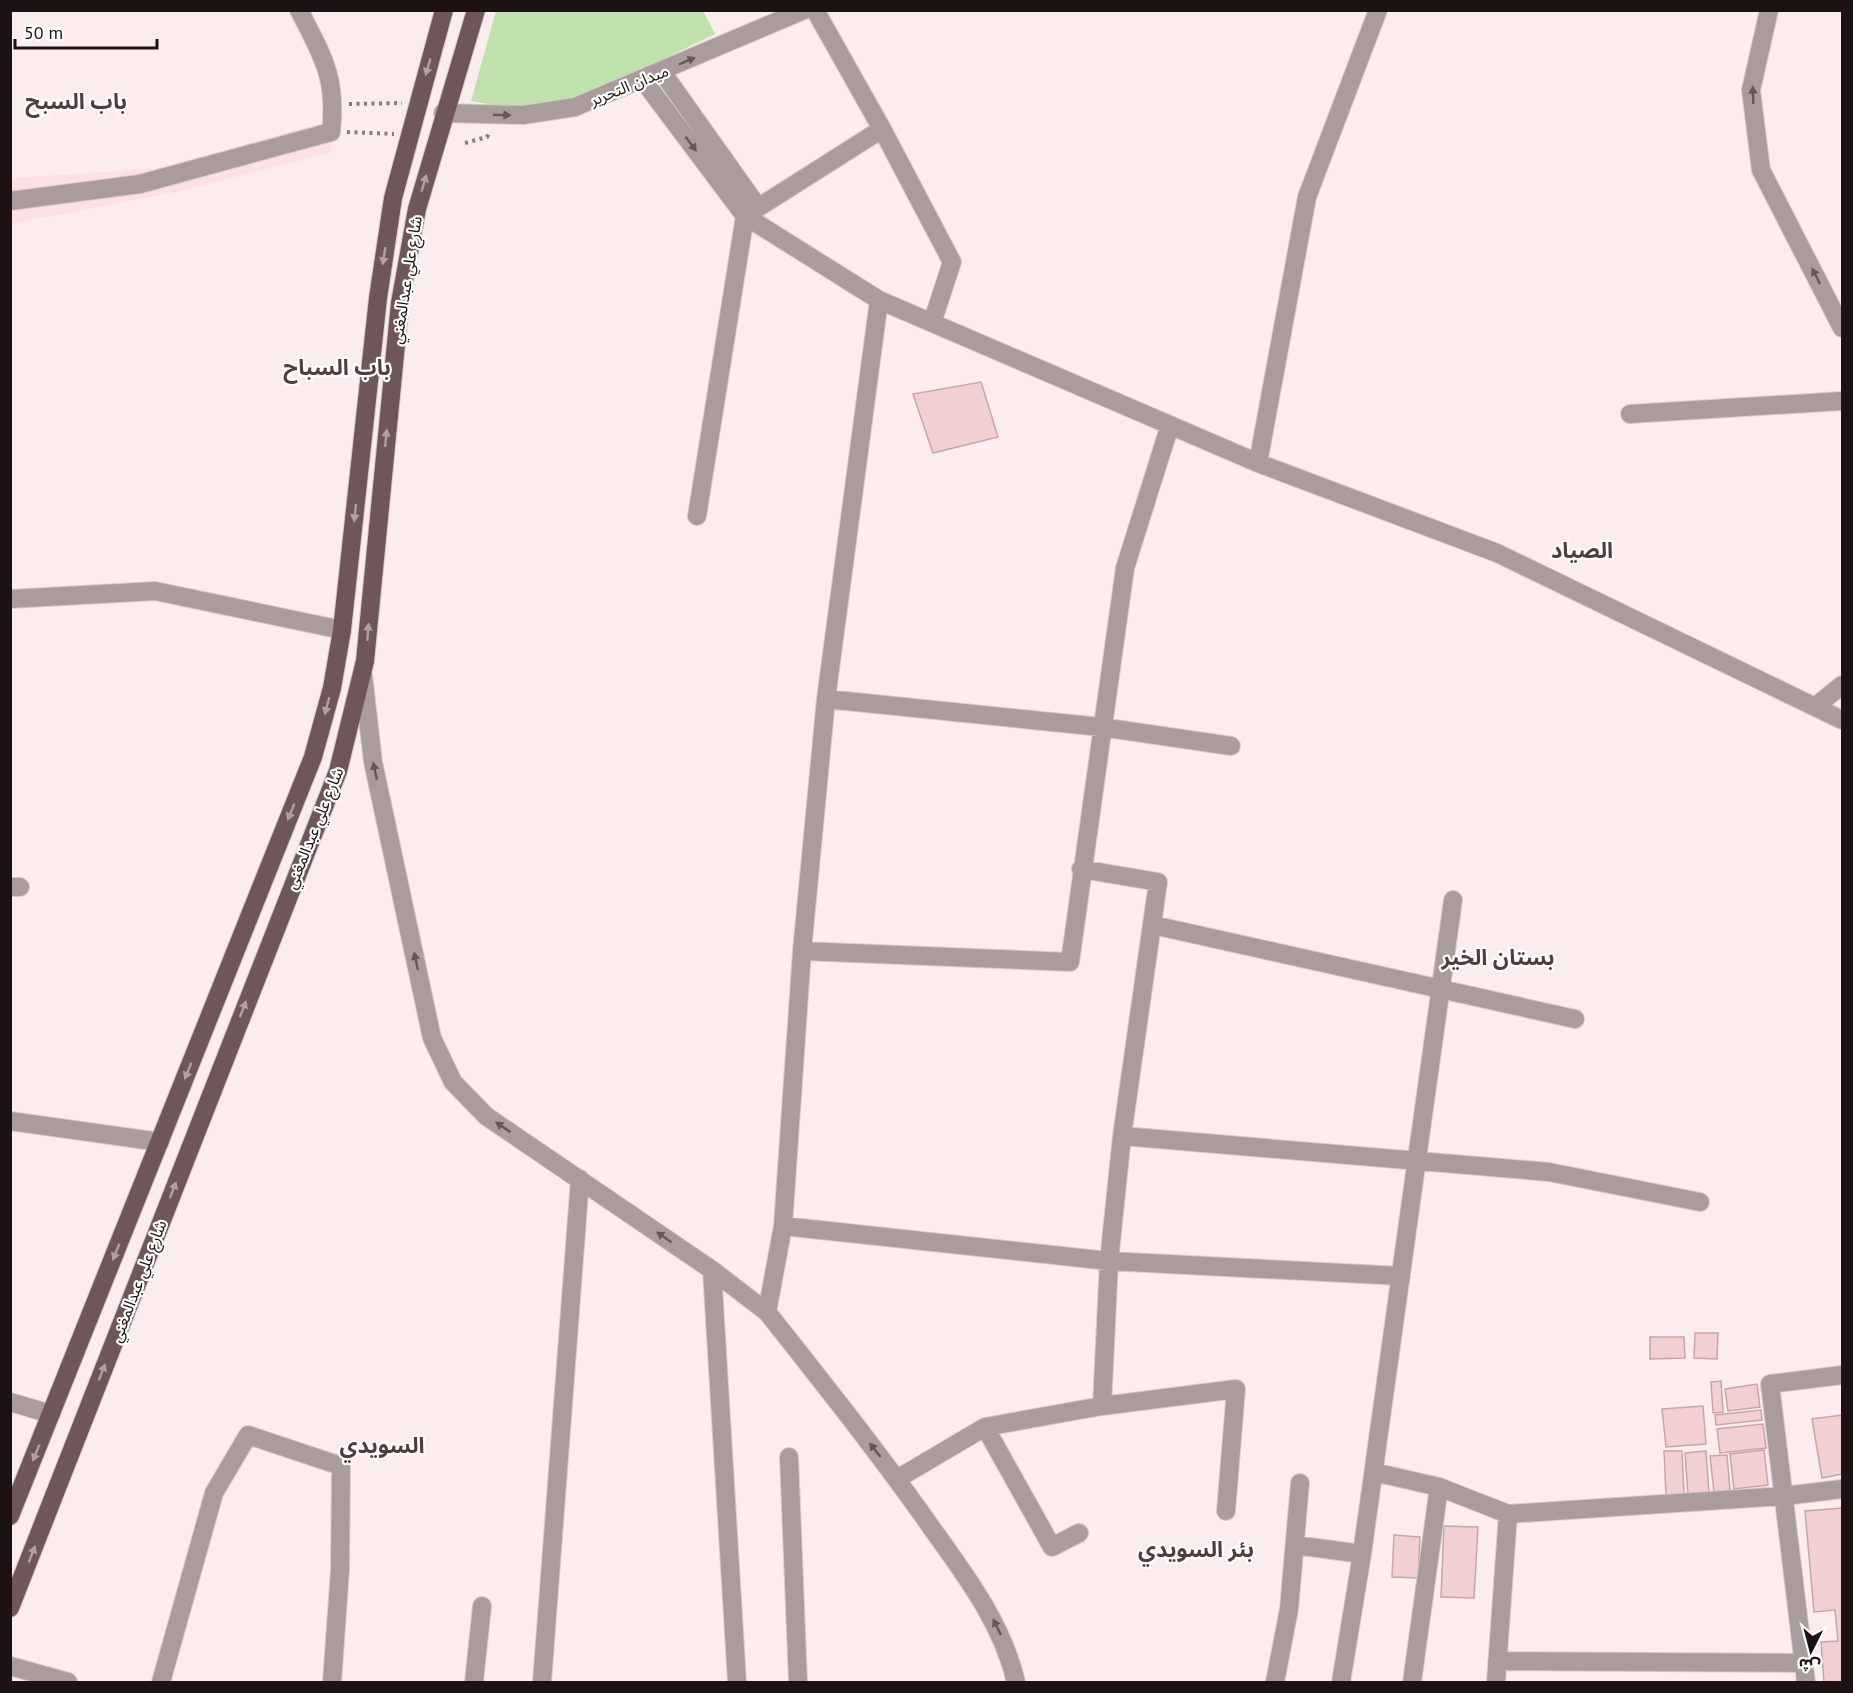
<svg xmlns="http://www.w3.org/2000/svg" width="1853" height="1693" font-family="'PT Sans','Noto Sans Arabic',sans-serif">
  <rect width="100%" height="100%" fill="#fbedee"/>
  <path fill="#fce1e3" d="M333,120L331,153L176,192L11,224V178L161,168Z"/>
  <path fill="#bee2aa" d="M496,11H703L715,34L579,100L523,110L471,101Z"/>
  <path fill="#f2d0d2" stroke="#c7a6a8" stroke-width="1.5" d="M981,382L998,437L933,453L913,394Z
    M1695,1333H1718L1717,1359L1694,1358Z
    M1650,1337H1684L1685,1358L1650,1359Z
    M1721,1381L1723,1412L1713,1413L1711,1382Z
    M1757,1384L1760,1407L1728,1411L1725,1389Z
    M1703,1406L1706,1444L1666,1447L1662,1409Z
    M1761,1410L1762,1420L1716,1425L1715,1415Z
    M1842,1415V1474L1822,1478L1812,1419Z
    M1763,1424L1766,1448L1720,1453L1717,1429Z
    M1764,1450L1768,1485L1734,1489L1730,1454Z
    M1664,1451H1682L1684,1495L1666,1496Z
    M1706,1451L1709,1493L1688,1494L1685,1453Z
    M1727,1455L1730,1490L1714,1492L1710,1456Z
    M1842,1508V1682H1824L1821,1642L1838,1641L1835,1610L1814,1612L1805,1511Z
    M1444,1526L1478,1527L1474,1598L1441,1597Z
    M1394,1535L1420,1537L1418,1578L1392,1577Z"/>
  <g fill="none" stroke-linecap="round" stroke-linejoin="round">
    <g stroke="#d7cacb" stroke-width="20">
      <path id="minor" d="M815,10L882,129L952,262L932,323
        M1769,10L1751,90L1761,170L1842,328
        M662,72L758,207
        M643,80L745,216L879,300L1258,463L1497,553L1842,720
        M443,113L523,115L575,107L804,10
        M10,201L140,184L331,132C337,78 323,57 299,10
        M1630,414L1842,401
        M1258,463L1307,197L1378,10
        M697,516L745,216L882,129
        M10,599L155,591L342,630
        M363,675L373,762L432,1038L453,1082L486,1116L712,1270L767,1312L783,1226L802,951L826,699L879,300
        M826,699L1101,727L1231,746
        M1816,706L1842,685
        M1081,869L1158,882L1122,1136L1109,1261L1102,1406
        M10,887H20
        M1153,925L1575,1019
        M802,951L1070,962L1125,568L1170,425
        M10,1121L160,1142
        M1122,1136L1549,1172L1700,1202
        M783,1226L1109,1261L1401,1276
        M712,1270L737,1682
        M767,1312C823,1383 879,1453 931,1527C966,1576 1002,1623 1016,1682
        M10,1402L51,1414
        M985,1427L1052,1547L1079,1533
        M789,1457L798,1682
        M1374,1472L1439,1487L1508,1514L1784,1496L1842,1489
        M897,1479L985,1427L1102,1406L1236,1389L1226,1511
        M1295,1545L1362,1554
        M1497,1661L1804,1663
        M10,1666L68,1682
        M161,1682L214,1493L248,1435L341,1466L340,1570L332,1682
        M474,1682L482,1606
        M542,1682L580,1179
        M1275,1682L1289,1609L1300,1483
        M1341,1682L1362,1554L1453,900
        M1412,1682L1439,1487
        M1496,1682L1508,1514
        M1806,1682L1770,1384L1842,1375"/>
    </g>
    <g stroke="#d7cacb" stroke-width="20">
      <path id="major" d="M10,1516L313,757L332,688L342,630L378,298L393,198L444,10
        M10,1608L338,771L365,661L400,303L417,209L476,10"/>
    </g>
    <path stroke="#877b7c" stroke-width="4" stroke-dasharray="3 4.5" stroke-linecap="butt" d="M349,104L402,103
      M347,132L394,134
      M465,143L487,137L490,131"/>
    <use href="#minor" stroke="#aa9c9c" stroke-width="18"/>
    <use href="#major" stroke="#6f5658" stroke-width="18"/>
  </g>
  <defs><path id="oneway-solid" d="M-6-.8H1V-3.2L6.5 0L1 3.2V.8H-6Z" transform="scale(1.5)"/></defs>
  <g fill="#645758">
    <use href="#oneway-solid" transform="translate(687 61) rotate(-23)"/>
    <use href="#oneway-solid" transform="translate(1753 95) rotate(-92)"/>
    <use href="#oneway-solid" transform="translate(502 115) rotate(1)"/>
    <use href="#oneway-solid" transform="translate(691 144) rotate(53)"/>
    <use href="#oneway-solid" transform="translate(1816 276) rotate(-117)"/>
    <use href="#oneway-solid" transform="translate(375 771) rotate(-102)"/>
    <use href="#oneway-solid" transform="translate(416 961) rotate(-102)"/>
    <use href="#oneway-solid" transform="translate(503 1127) rotate(-146)"/>
    <use href="#oneway-solid" transform="translate(664 1237) rotate(-145)"/>
    <use href="#oneway-solid" transform="translate(875 1450) rotate(-128)"/>
    <use href="#oneway-solid" transform="translate(997 1627) rotate(-116)"/>
  </g>
  <g fill="#afa2a3">
    <use href="#oneway-solid" transform="translate(428 67) rotate(106)"/>
    <use href="#oneway-solid" transform="translate(424 183) rotate(-74)"/>
    <use href="#oneway-solid" transform="translate(384 256) rotate(99)"/>
    <use href="#oneway-solid" transform="translate(386 438) rotate(-84)"/>
    <use href="#oneway-solid" transform="translate(355 513) rotate(96)"/>
    <use href="#oneway-solid" transform="translate(368 632) rotate(-85)"/>
    <use href="#oneway-solid" transform="translate(327 706) rotate(105)"/>
    <use href="#oneway-solid" transform="translate(291 812) rotate(112)"/>
    <use href="#oneway-solid" transform="translate(243 1009) rotate(-69)"/>
    <use href="#oneway-solid" transform="translate(188 1071) rotate(112)"/>
    <use href="#oneway-solid" transform="translate(173 1190) rotate(-69)"/>
    <use href="#oneway-solid" transform="translate(116 1252) rotate(112)"/>
    <use href="#oneway-solid" transform="translate(102 1372) rotate(-69)"/>
    <use href="#oneway-solid" transform="translate(36 1453) rotate(112)"/>
    <use href="#oneway-solid" transform="translate(32 1554) rotate(-69)"/>
  </g>
  <g text-anchor="middle" stroke-width="4.5" stroke-linejoin="round" paint-order="stroke">
    <g font-size="16" fill="#1d1213" stroke="#fefefe">
      <text transform="translate(629 85) rotate(-22)" y="6">ميدان التحرير</text>
      <text transform="translate(406 280) rotate(-81)" y="6">شارع علي عبدالمغني</text>
      <text transform="translate(314 828) rotate(-68)" y="6">شارع علي عبدالمغني</text>
      <text transform="translate(138 1281) rotate(-69)" y="6">شارع علي عبدالمغني</text>
    </g>
    <g font-size="22" font-weight="bold" fill="#553a3c" stroke="#fefefe">
      <text x="76" y="109">باب السبح</text>
      <text x="337" y="375">باب السباح</text>
      <text x="1582" y="558">الصياد</text>
      <text x="1498" y="965">بستان الخير</text>
      <text x="382" y="1453">السويدي</text>
      <text x="1196" y="1557">بئر السويدي</text>
    </g>
  </g>
  <rect width="1853" height="1693" fill="none" stroke="#1d1213" stroke-width="24"/>
  <g transform="translate(1811 1651) rotate(186)" stroke="#fefefe" stroke-width="4.5" paint-order="stroke">
  <path d="M0-4.5L10 22L0 15L-10 22Z" fill="#1d1213"/>
  <text y="-9" font-size="16" font-weight="bold" text-anchor="middle" fill="#1d1213">ش</text>
  </g>
  <path d="M15 39v9h142v-9" fill="none" stroke="#1d1213" stroke-width="3"/>
  <text x="24" y="39" font-size="18" fill="#1d1213" stroke="#fefefe" stroke-width="4.5" paint-order="stroke">50 m</text>
</svg>
